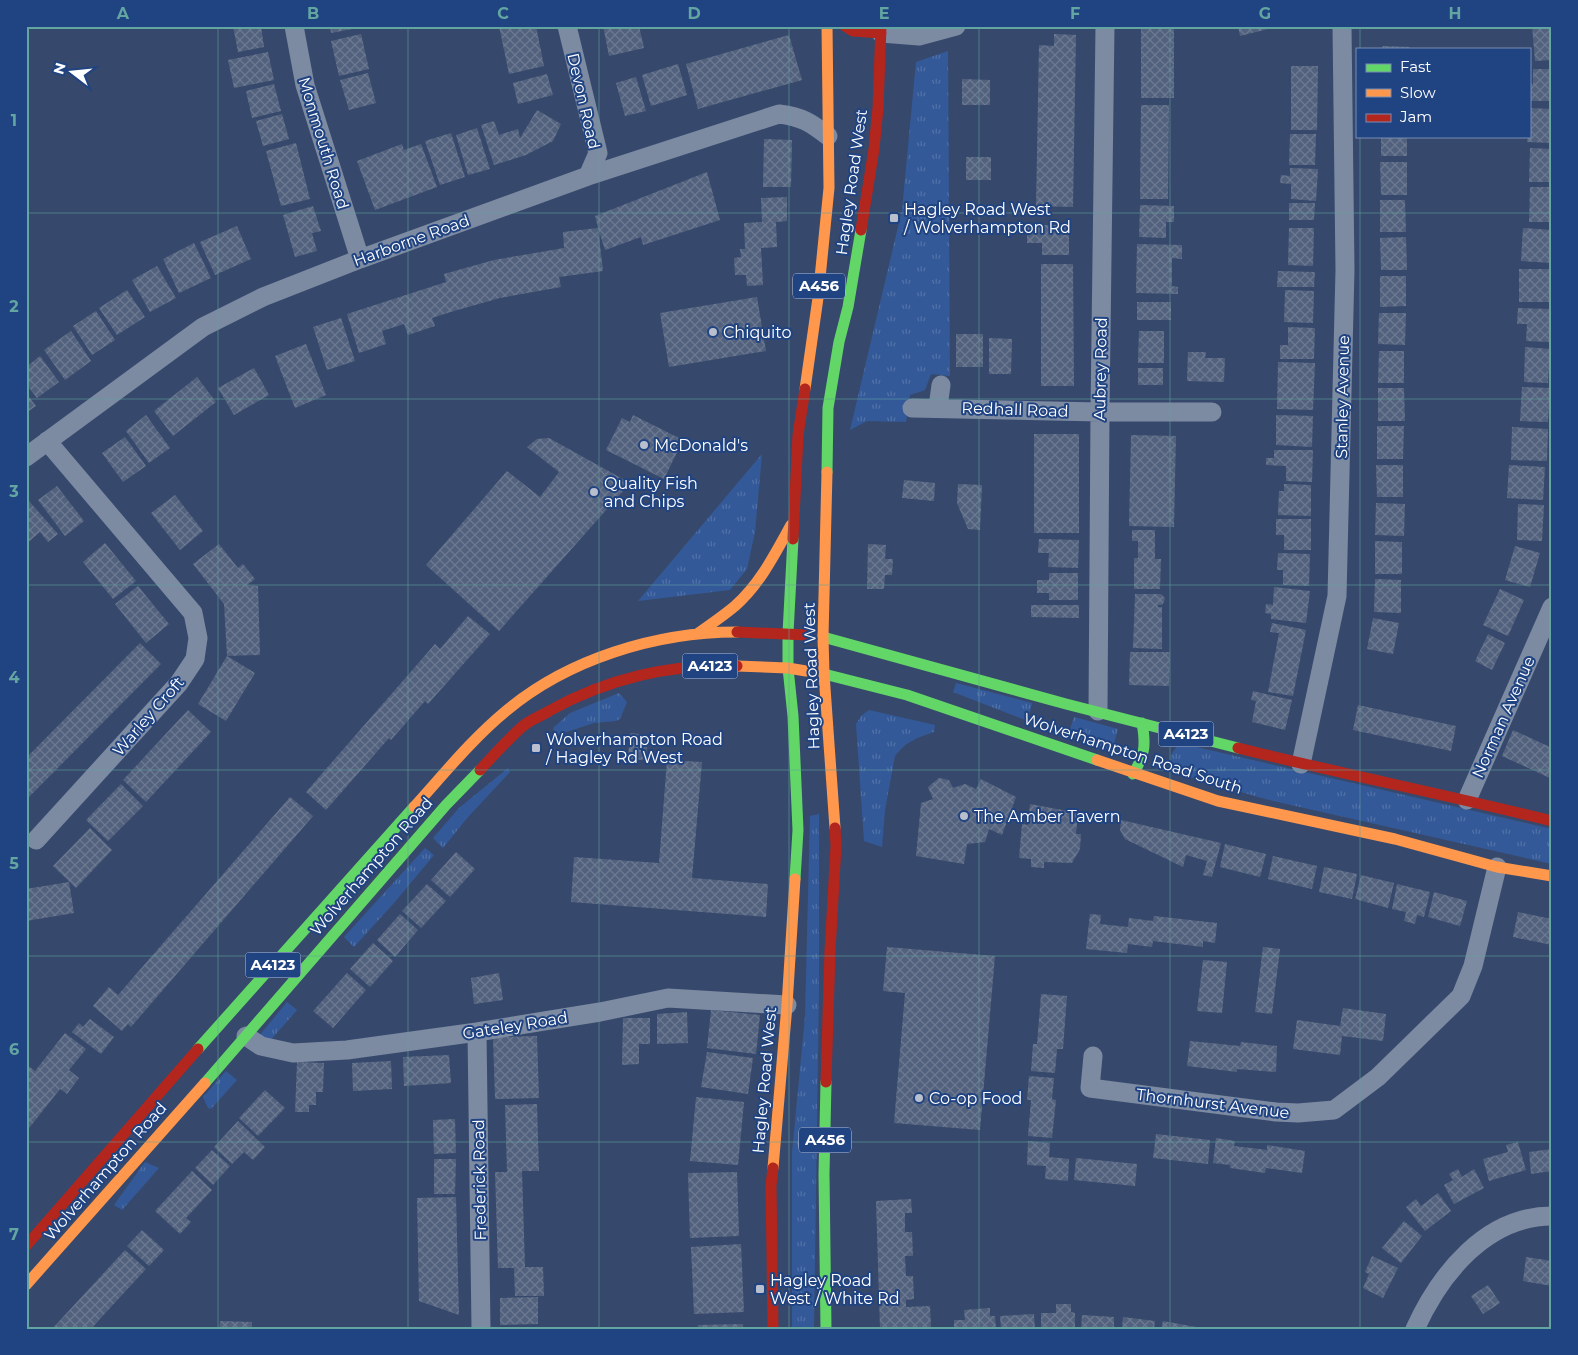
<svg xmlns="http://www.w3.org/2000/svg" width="1578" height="1355" font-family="Montserrat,sans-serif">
  <defs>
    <pattern id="grass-tufts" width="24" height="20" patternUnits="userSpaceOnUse" patternTransform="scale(1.25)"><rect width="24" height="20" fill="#335999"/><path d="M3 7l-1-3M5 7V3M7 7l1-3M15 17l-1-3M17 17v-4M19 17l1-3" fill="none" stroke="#5272a8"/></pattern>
    <pattern id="building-cross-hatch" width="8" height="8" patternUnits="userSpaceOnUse" patternTransform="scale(1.25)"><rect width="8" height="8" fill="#52617d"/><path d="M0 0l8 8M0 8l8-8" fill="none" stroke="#6c7990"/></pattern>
  </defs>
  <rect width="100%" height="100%" fill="#36496c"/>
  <path fill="url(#grass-tufts)" d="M948,51L950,376L931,374L925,390L910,395L906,422L867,421L850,430L902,210L916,62Z
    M762,454L755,532L747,569L730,590L638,601Z
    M956,683L1032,703L1028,721L953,692Z
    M619,693L627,702L620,719L616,721L594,723L557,735L553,728L570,713Z
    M869,710L935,725L934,732C918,737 905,742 895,756L885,810L882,847L864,841L856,724L861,716Z
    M1074,717L1118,729L1112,751L1068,735Z
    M1179,743L1552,829V864L1265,799L1169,771L1171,755Z
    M508,768L510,772L468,817L443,848L433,838L459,808Z
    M819,814V986L814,1329H792V1153L805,1016L810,816Z
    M425,848L434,855L394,903L354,947L344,937Z
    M287,1002L297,1010L268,1043L259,1036Z
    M226,1071L237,1080L211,1109L208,1108L203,1097Z
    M145,1162L159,1168L122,1210L114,1205Z"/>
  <path fill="url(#building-cross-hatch)" d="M233,26H261L264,47L238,52Z
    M330,26H363V27L331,33Z
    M499,26H536L544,66L509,74Z
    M603,26H639L644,48L609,56Z
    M1141,26H1174V98H1141Z
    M1238,26H1276V27L1240,36Z
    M1532,26H1552V60L1535,61Z
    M361,34L369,69L339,76L331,41Z
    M1054,34L1076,35L1073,207L1036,206L1039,45L1054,46Z
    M789,35L802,80L698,109L686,64Z
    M1383,46L1410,47L1409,49H1382Z
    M268,52L274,80L234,88L228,60Z
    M678,64L687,95L651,106L642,75Z
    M1291,66H1318L1317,130H1291Z
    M1533,69H1552V101H1529V84H1533Z
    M368,73L376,103L349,110L340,80Z
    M547,74L553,95L518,104L513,83Z
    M636,77L646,111L625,116L616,83Z
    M962,79L990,80V105H962Z
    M274,84L281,111L252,118L246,91Z
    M1141,105H1169L1168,199H1140Z
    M1529,108L1552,109V143L1527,142L1528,136H1529Z
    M537,110L561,124L553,141L526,155L494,165L481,125L494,121L499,135L518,129L520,138Z
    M282,114L289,139L263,146L256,121Z
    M477,128L490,169L468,175L456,135Z
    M451,133L465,177L440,185L425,141Z
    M1290,134H1316L1315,165H1289Z
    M1381,136H1407V156H1381Z
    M764,139L792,140L791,187H763Z
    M296,143L310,199L281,206L266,151Z
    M402,144L404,150L421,144L437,187L375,210L357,161Z
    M1530,148L1552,149V182H1529Z
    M966,157H991V180H966Z
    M1380,162H1407V195H1381Z
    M1290,168L1318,169L1316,201L1291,199V184L1280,183L1281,175L1290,176Z
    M707,172L720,220L643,245L641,237L605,250L598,228L603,271L559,277L561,287L500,298L454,311L432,318L435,326L408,335L404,324L382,331L386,344L359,353L347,314L446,282L444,274L494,260L564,248L563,232L598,228L595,216Z
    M1530,187H1552V222H1529Z
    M787,197V221L776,222L777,247L761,248L763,285L747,286L746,275H735L734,258L741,257L740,249H745L744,223L762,222L761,198Z
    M1380,200H1405L1406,232H1380Z
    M1289,203H1315L1314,220H1289Z
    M1140,205L1174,206V222H1166V238L1139,237Z
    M313,206L321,231L312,233L317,251L295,257L283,215Z
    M1027,225H1069V255H1042V243H1027Z
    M237,226L251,259L215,275L200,242Z
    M1289,228H1314L1313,266L1288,265Z
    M1523,228L1552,230V263L1521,261Z
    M1406,237L1407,270H1381L1380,238Z
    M194,243L211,278L179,293L163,259Z
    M1137,244L1182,245V259L1172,258V286L1178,287V294L1136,293Z
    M1041,264H1073L1074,386H1041Z
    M157,266L176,298L150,312L132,280Z
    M1519,269H1552V302H1519Z
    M1278,271L1315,272L1314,287H1277Z
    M1380,276H1406V306L1380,307Z
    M127,290L145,317L117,335L99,308Z
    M1285,290L1314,291L1313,323L1284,322Z
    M757,297L766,351L669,367L660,313Z
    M1137,302H1171V320H1137Z
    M1518,308L1552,309L1551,342L1526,341L1527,324H1517Z
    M96,311L115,340L92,355L73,326Z
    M1379,313H1406L1405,345L1378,344Z
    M341,318L355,361L327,370L313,327Z
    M1288,327L1315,328L1314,359H1280V345H1288Z
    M71,331L91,361L65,380L44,350Z
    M1139,331H1164V363H1138Z
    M956,334H983V367H956Z
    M989,338L1012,339L1011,374H989Z
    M306,344L326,395L295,408L275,356Z
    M1525,347L1550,349L1548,383L1524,382Z
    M1379,351H1404V383H1378Z
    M1188,352H1206L1205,358H1225L1224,382L1187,381Z
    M40,356L59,382L37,398L26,384V367Z
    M1278,362L1315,363L1313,410L1277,409Z
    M254,368L269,395L234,415L218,388Z
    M1138,368H1163V385H1138Z
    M197,377L216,402L173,436L154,411Z
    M1522,387L1550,388L1548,422L1520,421Z
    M1378,388H1404L1405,421H1378Z
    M26,393L36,406L26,413Z
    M146,415L170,448L149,463L126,431Z
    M633,415L683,440L664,479L606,450L622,418L630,422Z
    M1276,415L1313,416L1312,447L1276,445Z
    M1377,426H1404L1403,459H1377Z
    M1512,427L1548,429L1547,461L1511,460Z
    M1034,434H1079V533H1034Z
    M1131,435L1176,436L1174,527L1129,526Z
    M125,437L146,466L123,482L102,453Z
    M549,438L630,483L499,631L426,565L507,471L540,497L559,472L527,447L537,439Z
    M1274,450H1313L1312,482L1286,481V466L1266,465V458H1274Z
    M1376,465H1403V497H1377Z
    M1509,465L1545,467L1543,500L1507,498Z
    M904,480L935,483L934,501L902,498Z
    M958,484L982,485L980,530L968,529L957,503Z
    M1284,484L1311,485V516L1278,515L1279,491H1284Z
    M57,486L84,521L65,536L38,500Z
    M175,495L203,531L180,550L151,513Z
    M29,501L58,534L48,542L40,532L26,544V504Z
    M1376,503L1405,504L1404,536L1375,535Z
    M1518,504L1544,505L1542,541L1517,540Z
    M1276,519H1311V550H1284V535H1276Z
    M1132,530H1155V559H1161L1160,589H1134V558H1138V541H1132Z
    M1039,539L1079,540L1078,568L1048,567L1049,553H1038Z
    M1375,541L1402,542V574H1375Z
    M105,543L136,581L113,599L83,562Z
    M219,544L238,568L243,564L255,579L247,585L258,586L260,655L227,656L224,604L193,564Z
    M868,544L886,545L885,559H893L892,575H885L884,589H867Z
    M1515,546L1540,553L1530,587L1505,580Z
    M1278,553L1310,554L1309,586L1283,585V570H1277Z
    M1049,573H1078V600H1049V593H1037V580H1049Z
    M1375,579L1401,580V613L1374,612Z
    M138,586L169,624L146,643L115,604Z
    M1274,587L1310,591L1306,623L1271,619V614L1265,613L1266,604L1273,605Z
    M1500,589L1524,600L1508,636L1483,625Z
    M1135,594H1161L1165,598L1164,602L1162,605H1158V607H1162V649L1133,648Z
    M1031,605H1079V618L1031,617Z
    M468,616L490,634L428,704L425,701L391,740L389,738L326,810L306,792L435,644L440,649Z
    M1373,618L1399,623L1393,654L1367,649Z
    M1272,623L1306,630L1293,696L1268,692L1279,633L1270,632Z
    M1488,634L1505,643L1492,670L1475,661Z
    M140,643L161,664L26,800V758Z
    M1130,652H1170L1169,686L1129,685Z
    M227,656L255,673L226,721L198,704Z
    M1253,691L1292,700L1285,730L1252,722L1256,701L1251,700Z
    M1358,705L1456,726L1451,751L1353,730Z
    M188,710L211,732L146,802L123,780Z
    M1513,730L1552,748V779L1502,756Z
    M630,733L648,735L646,760L628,759Z
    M667,760L702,762L692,878L768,884L766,917L571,902L574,857L659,863Z
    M939,778L949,780L953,788L965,784L976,789L981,779L1016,797L1002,835L989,829L985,842L967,844L964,864L916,856L921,803L933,799L928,787Z
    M121,784L143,806L108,841L86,820Z
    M290,797L313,816L131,1027L128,1024L122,1031L93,1006L109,987L118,995Z
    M1030,804L1078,813L1076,834H1081L1080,849L1072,863L1044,862V868L1031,867V859L1019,858L1022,824L1028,825Z
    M1121,820L1221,843L1212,877L1203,875L1207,861L1186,855L1183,867L1125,839L1120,830Z
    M90,828L112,850L76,888L53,866Z
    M1225,844L1266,854L1260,877L1220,867Z
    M456,852L475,869L450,897L431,880Z
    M1273,856L1317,866L1312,889L1268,879Z
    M1324,867L1357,874L1352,899L1319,892Z
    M1361,875L1394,883L1388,908L1355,899Z
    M69,882L74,913L26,921V889Z
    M427,884L446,901L421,928L402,911Z
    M1397,884L1430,892L1424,917L1417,915L1415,924L1404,921L1406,912L1392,909Z
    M1434,892L1467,901L1460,926L1428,917Z
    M1518,912L1552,919V945L1513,937Z
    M400,914L418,930L395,957L377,940Z
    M1090,914L1101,915L1100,924L1128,927L1129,918L1153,921L1154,916L1217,923L1215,943L1203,941V947L1153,941L1152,947L1128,944L1127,953L1086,949Z
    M373,943L393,961L370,987L350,969Z
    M887,947L995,956L980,1130L894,1123L905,993L883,991Z
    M1263,947L1280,949L1272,1014L1255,1012Z
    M1203,960L1227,962L1222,1013L1197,1011Z
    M347,973L366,990L333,1028L313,1011Z
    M499,973L503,1000L474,1004L471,978Z
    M1041,994L1067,996L1063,1049H1057L1055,1073L1031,1071L1033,1044H1037Z
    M1343,1008L1386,1014L1383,1041L1342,1036L1340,1055L1293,1049L1297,1020L1340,1026Z
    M711,1010L760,1015L756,1054L707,1048Z
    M687,1012L688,1043L657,1044V1014Z
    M623,1018H650V1044H639V1064L622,1065Z
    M90,1019L114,1037L101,1054L72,1032L79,1023L83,1027Z
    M65,1033L86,1049L69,1070L79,1078L67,1094L60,1089L26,1132V1064L35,1071Z
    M537,1036L539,1098L495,1099L493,1037Z
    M1190,1041L1240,1046L1241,1042L1277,1046L1276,1072L1237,1069V1072L1187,1066Z
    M707,1052L753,1058L748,1094L701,1087Z
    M449,1055L451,1083L404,1086L403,1057Z
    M391,1061L392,1089L353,1091L352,1063Z
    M297,1062L324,1063L323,1092H316V1105H309V1112H295Z
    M1029,1076L1054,1078L1052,1099L1056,1100L1052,1138L1028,1136L1031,1100H1027Z
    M265,1090L285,1108L258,1136L239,1118Z
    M696,1097L744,1102L738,1165L690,1161Z
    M537,1104L539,1171H522L525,1267H543L544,1296H515L514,1268H498L495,1172H507L505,1105Z
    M455,1119L456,1153L434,1154L433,1120Z
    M238,1121L265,1147L253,1160L244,1152L232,1164L214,1147Z
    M1156,1134L1210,1140L1208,1164L1153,1158Z
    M1216,1138L1235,1141L1234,1146L1267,1150V1145L1305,1151L1302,1173L1266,1168L1265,1173L1230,1168V1165L1213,1163Z
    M1028,1141L1050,1143L1049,1157L1069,1159L1068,1181L1045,1179L1046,1166L1027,1165Z
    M1518,1142L1526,1170L1489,1181L1483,1159L1508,1152L1506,1145Z
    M1552,1149V1171L1531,1174L1529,1152Z
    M212,1150L230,1166L213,1185L195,1168Z
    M1076,1158L1137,1164L1135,1186L1074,1180Z
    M434,1159H456L455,1194H434Z
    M1458,1169L1462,1177L1474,1169L1484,1188L1454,1204L1444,1185L1453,1180L1449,1174Z
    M192,1171L212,1190L186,1218L191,1222L180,1234L155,1211Z
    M737,1172L739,1236L690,1238L688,1173Z
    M1438,1193L1451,1211L1425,1231L1406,1207L1416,1199L1421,1206Z
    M456,1197L459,1315L419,1301L417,1198Z
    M911,1199L912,1213H905V1232H912L913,1256H905L906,1276H913L914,1299L906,1300V1307L930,1306L931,1327L880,1329L876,1201Z
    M1404,1221L1422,1236L1401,1263L1382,1248Z
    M142,1230L164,1250L149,1266L127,1246Z
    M741,1244L744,1312L694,1314L691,1247Z
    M125,1250L146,1269L99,1320L91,1329H52Z
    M1372,1256L1398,1268L1383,1298L1363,1288L1369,1274L1365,1272Z
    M1526,1257L1552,1261V1286L1523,1281Z
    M1488,1285L1500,1303L1483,1314L1471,1296Z
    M538,1297V1324L500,1325V1298Z
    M1056,1304H1071V1312L1075,1313V1329H1041V1313H1056Z
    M990,1308V1316H995L996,1329H954V1320H965L964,1310Z
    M1034,1314L1035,1329H1001L1000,1316Z
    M1082,1315L1114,1317V1329H1081Z
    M1123,1317L1155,1321L1154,1329H1122Z
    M220,1321L252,1322V1329H219Z
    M1163,1321L1196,1327V1329H1161Z
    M743,1324V1329H698V1325Z"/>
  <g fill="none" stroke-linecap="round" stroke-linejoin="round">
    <path stroke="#7c8aa2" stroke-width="19" d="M294,26L305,85L360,259
      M567,26L598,153L588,176
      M881,33L919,36L956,26
      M938,407L941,385
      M912,408L1100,412H1212
      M26,457L203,327L263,297L360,259L588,176L779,114C802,117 810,122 828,136
      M1098,711L1100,412L1105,26
      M1301,764L1337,596L1345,270L1342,26
      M1467,800L1552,607
      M36,840L179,683L195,659L198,638L193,613L47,441
      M477,1032L481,1329
      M246,1036L261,1046L293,1053L347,1050L477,1032L600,1012L668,998L787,1005
      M1093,1056L1090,1088L1276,1112L1298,1113L1334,1110L1378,1077L1461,996L1473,966L1497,867
      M1415,1329C1440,1274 1486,1216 1552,1216"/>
    <path stroke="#63d668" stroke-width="11" d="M827,472L828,408L839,342L848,307L861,230
      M793,539L788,633V668L793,716L798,830L795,879
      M823,637L1066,704L1238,748
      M824,674L907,695L1097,760
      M1133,774C1145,755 1146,745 1142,723
      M198,1049L414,807
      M205,1083L446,805L480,770
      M826,1329L824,1174L826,1082"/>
    <path stroke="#ff974d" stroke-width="11" d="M805,389L818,298L829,188L827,26
      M827,472L823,637L824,674L835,828
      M697,634C710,625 723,616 735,606C760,584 775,554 791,525
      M737,666L788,668L806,671
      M1097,760L1218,801L1395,839L1497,867L1552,876
      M414,807C443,775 472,739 506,711C568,659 656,632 737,632
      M773,1168L787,1005L795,879
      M26,1285L205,1083"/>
    <path stroke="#b3261e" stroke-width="11" d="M845,26L853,31L881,33
      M861,230L874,149L878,108L881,26
      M793,539L798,435L805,389
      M737,632L807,635
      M1238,748C1342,774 1448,795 1552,821
      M480,770C494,755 508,739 523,726C530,720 541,716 549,711C606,679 672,663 737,666
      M826,1082L830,951L836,846L835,828
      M773,1168L771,1185L773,1329
      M26,1246L198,1049"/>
  </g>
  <path fill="none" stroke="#63a6a1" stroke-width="1" stroke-opacity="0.55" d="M218,26V1329M408,26V1329M599,26V1329M789,26V1329M979,26V1329M1170,26V1329M1360,26V49M1360,136V1329M26,213H1552M26,399H1552M26,585H1552M26,770H1552M26,956H1552M26,1142H1552"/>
  <g fill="#b9bfcc" stroke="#204382" stroke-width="2">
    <rect x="889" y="213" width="10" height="10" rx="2.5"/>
    <circle cx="713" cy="332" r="5"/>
    <circle cx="644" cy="445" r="5"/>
    <circle cx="594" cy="492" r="5"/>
    <rect x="531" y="743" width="10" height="10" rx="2.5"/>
    <circle cx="964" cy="816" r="5"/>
    <circle cx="919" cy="1098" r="5"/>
    <rect x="755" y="1284" width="10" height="10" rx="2.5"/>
  </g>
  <g text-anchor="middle" stroke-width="4" stroke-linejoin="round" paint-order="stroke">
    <g fill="#204382" stroke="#bcc7da" stroke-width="1">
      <rect x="793" y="273.5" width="52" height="25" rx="4"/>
      <rect x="682.5" y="653.5" width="55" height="25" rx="4"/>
      <rect x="1158.5" y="721.5" width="55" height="25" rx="4"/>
      <rect x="245.5" y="952.5" width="55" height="25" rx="4"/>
      <rect x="799" y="1127.5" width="52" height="25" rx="4"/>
    </g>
    <g font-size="15" font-weight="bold" fill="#fff">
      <text x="819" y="291">A456</text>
      <text x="710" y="671">A4123</text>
      <text x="1186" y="739">A4123</text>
      <text x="273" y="970">A4123</text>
      <text x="825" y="1145">A456</text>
    </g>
    <g font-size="16" fill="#fff" stroke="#204382">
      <text transform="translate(584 101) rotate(77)" y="6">Devon Road</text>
      <text transform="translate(324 143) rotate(73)" y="6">Monmouth Road</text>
      <text transform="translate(851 182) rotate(-82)" y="6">Hagley Road West</text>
      <text transform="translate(411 240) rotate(-20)" y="6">Harborne Road</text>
      <text transform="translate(1100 369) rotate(-89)" y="6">Aubrey Road</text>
      <text transform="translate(1342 397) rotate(-89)" y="6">Stanley Avenue</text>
      <text transform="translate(1015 409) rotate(2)" y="6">Redhall Road</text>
      <text transform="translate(811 676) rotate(-92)" y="6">Hagley Road West</text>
      <text transform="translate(148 716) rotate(-49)" y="6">Warley Croft</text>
      <text transform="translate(1503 717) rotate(-66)" y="6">Norman Avenue</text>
      <text transform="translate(1133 753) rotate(18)" y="6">Wolverhampton Road South</text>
      <text transform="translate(371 866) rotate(-49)" y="6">Wolverhampton Road</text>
      <text transform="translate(515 1025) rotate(-9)" y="6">Gateley Road</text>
      <text transform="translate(764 1080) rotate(-85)" y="6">Hagley Road West</text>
      <text transform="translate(1213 1103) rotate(7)" y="6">Thornhurst Avenue</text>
      <text transform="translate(105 1171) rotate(-49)" y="6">Wolverhampton Road</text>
      <text transform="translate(479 1180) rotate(-91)" y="6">Frederick Road</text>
    </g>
    <g font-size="16" fill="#fff" stroke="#204382" text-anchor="start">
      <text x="904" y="215">Hagley Road West<tspan x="904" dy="18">/ Wolverhampton Rd</tspan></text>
      <text x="723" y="338">Chiquito</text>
      <text x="654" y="451">McDonald's</text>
      <text x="604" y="489">Quality Fish<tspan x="604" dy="18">and Chips</tspan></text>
      <text x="546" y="745">Wolverhampton Road<tspan x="546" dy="18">/ Hagley Rd West</tspan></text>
      <text x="974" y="822">The Amber Tavern</text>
      <text x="929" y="1104">Co-op Food</text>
      <text x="770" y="1286">Hagley Road<tspan x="770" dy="18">West / White Rd</tspan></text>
    </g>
  </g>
  <rect width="1578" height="1355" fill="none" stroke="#204382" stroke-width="55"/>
  <rect x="1356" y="48" width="175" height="90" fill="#204382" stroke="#798eb4"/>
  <rect x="1366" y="64" width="25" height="8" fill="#63d668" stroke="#798eb4"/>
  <text x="1400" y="72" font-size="15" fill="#ffffff">Fast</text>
  <rect x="1366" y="89" width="25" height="8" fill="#ff974d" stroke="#798eb4"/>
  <text x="1400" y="98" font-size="15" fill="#ffffff">Slow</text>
  <rect x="1366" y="114" width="25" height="8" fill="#b3261e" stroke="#798eb4"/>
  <text x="1400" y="122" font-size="15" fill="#ffffff">Jam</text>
  <g transform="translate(72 72) rotate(286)" stroke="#204382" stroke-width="4" paint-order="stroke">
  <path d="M0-4L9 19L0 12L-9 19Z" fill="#ffffff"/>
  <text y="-8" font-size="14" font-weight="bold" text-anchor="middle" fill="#ffffff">N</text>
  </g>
  <rect x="28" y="28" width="1522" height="1300" fill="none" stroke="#63a6a1" stroke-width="2"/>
  <g font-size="16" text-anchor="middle" font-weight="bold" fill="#63a6a1">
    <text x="123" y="19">A</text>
    <text x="313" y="19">B</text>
    <text x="503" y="19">C</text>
    <text x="694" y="19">D</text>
    <text x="884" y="19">E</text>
    <text x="1075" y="19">F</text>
    <text x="1265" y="19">G</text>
    <text x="1455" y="19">H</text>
    <text x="14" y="126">1</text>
    <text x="14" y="312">2</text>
    <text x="14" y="497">3</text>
    <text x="14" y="683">4</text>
    <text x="14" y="869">5</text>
    <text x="14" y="1055">6</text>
    <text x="14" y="1240">7</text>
  </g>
</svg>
